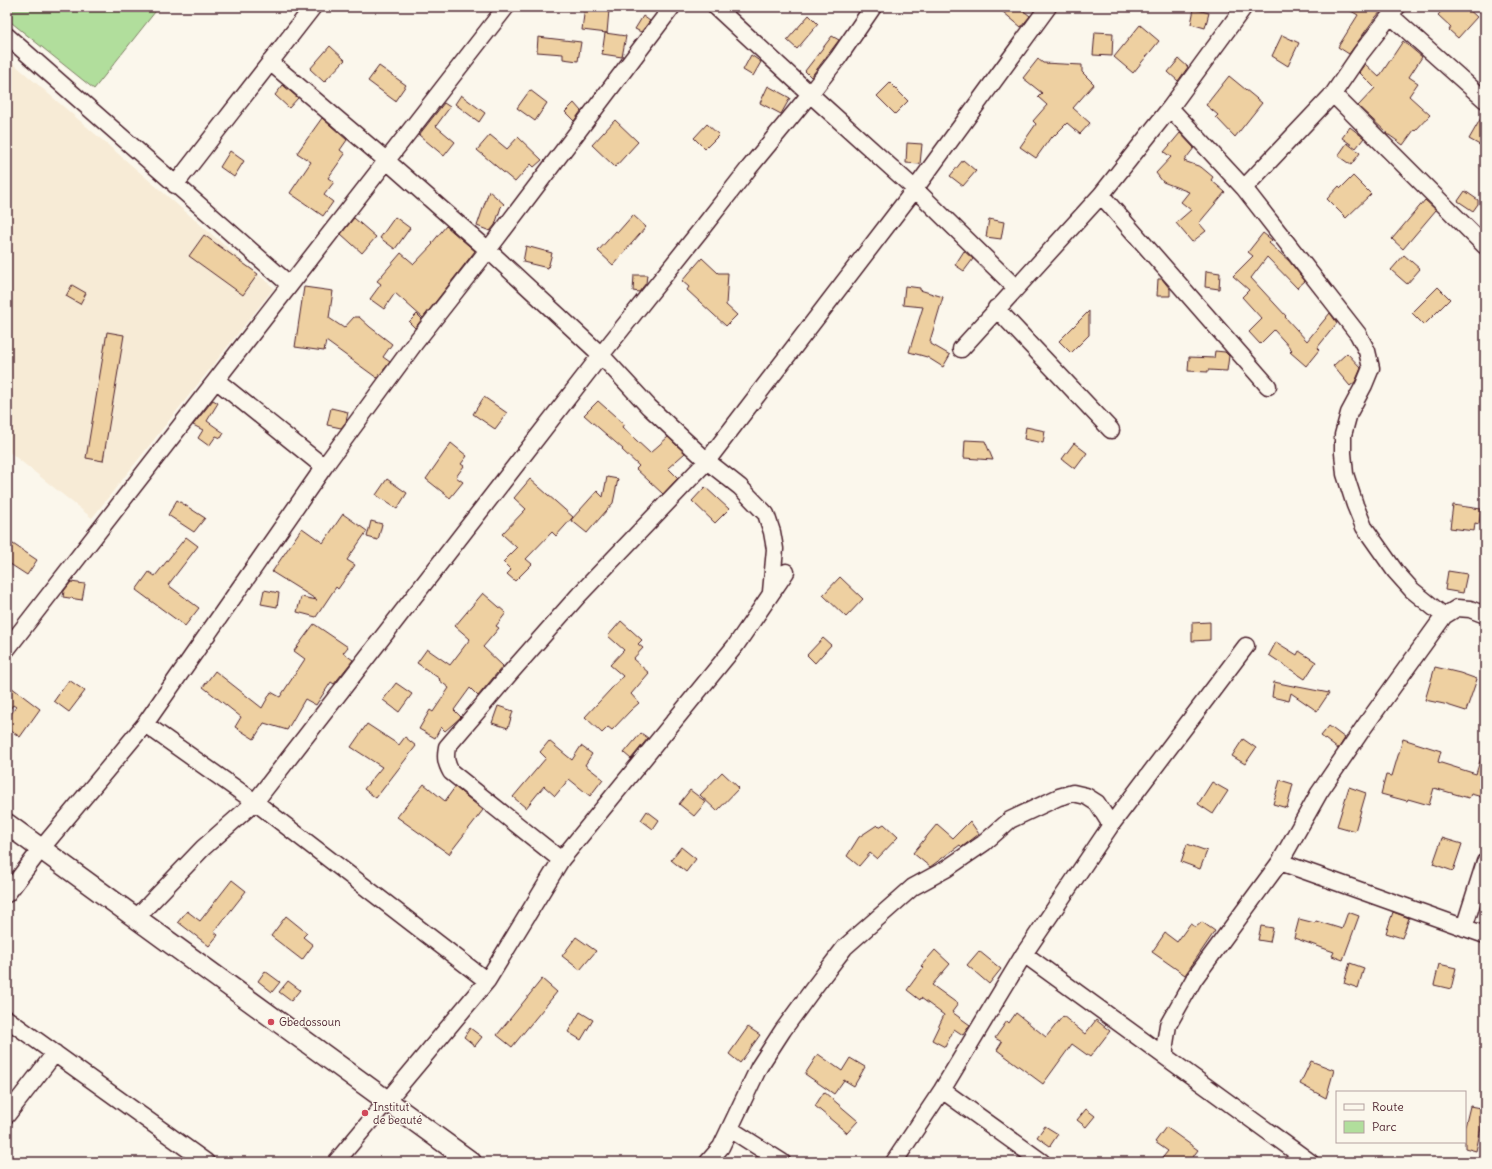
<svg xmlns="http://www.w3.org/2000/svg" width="1492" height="1169" font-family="Delius,sans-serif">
  <rect width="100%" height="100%" fill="#fbf7ec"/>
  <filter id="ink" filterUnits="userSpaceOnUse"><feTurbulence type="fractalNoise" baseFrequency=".025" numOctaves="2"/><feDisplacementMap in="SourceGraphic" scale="8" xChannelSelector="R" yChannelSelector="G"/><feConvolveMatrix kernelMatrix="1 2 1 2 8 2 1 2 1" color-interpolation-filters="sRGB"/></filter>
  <g filter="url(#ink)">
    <path fill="#f7ebd6" d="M7,58L274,288L92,518L7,450Z"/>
    <path fill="#b1de9c" stroke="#7e7e64" d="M7,7H159L94,89L7,19Z"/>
    <path fill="#eed0a1" stroke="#4a1f2b" d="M585,7L609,10L607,33L582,30Z
      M997,7H1019L1030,16L1021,27Z
      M1344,7H1385L1375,18L1349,54L1338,47L1358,15Z
      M1445,7H1466L1477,17L1458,38L1449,30L1451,27L1438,15Z
      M1194,9L1209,13L1205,28L1191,24Z
      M809,15L818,24L797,49L787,40Z
      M643,16L650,21L641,32L635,29Z
      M1140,25L1159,41L1133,73L1114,57Z
      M1095,32L1113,33L1112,56L1093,55Z
      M605,33L626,36L622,57L602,54Z
      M1282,35L1299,43L1288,66L1272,56Z
      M832,36L839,40L811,77L805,71Z
      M538,37L581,42L578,61L563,59V54L537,52Z
      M1403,41L1422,57L1409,77L1418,83L1409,96L1430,115L1415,131L1414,130L1403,145L1389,135H1387L1386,132L1358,106L1375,88L1359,72L1365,64L1379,77Z
      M330,46L345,60L324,82L310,69Z
      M751,55L761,62L753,76L743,70Z
      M1038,59L1043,63L1082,65V72L1094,84L1073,108L1090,123L1080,134L1067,123L1052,138L1051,137L1036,158L1020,147L1036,124L1033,121L1047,105L1038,97L1042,93L1023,78Z
      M1179,59L1188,67L1178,81L1168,72Z
      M379,66L406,85L395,101L368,81Z
      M1229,76L1262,103L1235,137L1216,117L1218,115L1206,105Z
      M890,83L908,101L895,114L877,96Z
      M283,85L298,98L289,108L275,95Z
      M768,86L790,98L781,114L760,103Z
      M530,90L547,103L535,121L517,108Z
      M461,95L485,113L479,122L455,104Z
      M444,103L450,107L436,126L455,142L444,156L419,135Z
      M574,103L581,111L574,121L565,112Z
      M1485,111V148L1469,139Z
      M322,118L347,140L340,150L345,154L328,178L334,182L324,195L333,202L323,216L290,193L311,162L297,153Z
      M615,120L638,142L615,167L592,145Z
      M707,124L719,135L705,149L694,138Z
      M1350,127L1364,138L1356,148L1342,138Z
      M1180,133L1194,148L1184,161L1201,167L1213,177L1211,180L1225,192L1199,223L1206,231L1192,242L1176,223L1191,210L1181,202L1189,192L1163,182L1156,173L1171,157L1164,152Z
      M490,135L507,149L518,137L542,160L534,167L531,164L515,182L477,150Z
      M907,143L922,144L920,164L906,163Z
      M1347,143L1360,153L1351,165L1338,156Z
      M230,151L244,161L234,177L220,167Z
      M963,160L976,171L963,186L950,176Z
      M1353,176L1371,194L1346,218L1327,199L1339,186L1341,188Z
      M489,191L504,204L501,207L495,225L490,231L477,226Z
      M1465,191L1478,200V204L1473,211L1458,201Z
      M1425,200L1436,210L1403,249L1392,239Z
      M633,215L646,227L613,265L598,251L616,231L618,232Z
      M395,217L410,228L395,249L380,238Z
      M354,218L376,237L362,253L341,234Z
      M989,219L1004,222L1001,239L986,237Z
      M446,226L475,251L423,318L395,293L384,309L370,299L381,284L377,281L401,253L414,264L433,244L432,243Z
      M1263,233L1272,240L1269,243L1289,261L1305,281L1297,288L1267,257L1251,278L1286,316L1285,317L1307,341L1330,313L1337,323L1317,348L1319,350L1306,366L1290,352L1292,350L1274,330L1260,344L1249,332L1262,319L1242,297L1249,290L1233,276L1253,256L1248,252Z
      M204,235L258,274L243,295L189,256Z
      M526,246L552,253L548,268L523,262Z
      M964,251L973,259L964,271L955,265Z
      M1404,255L1420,269L1407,284L1391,270Z
      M702,258L718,273H728L726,305L737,315L726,326L687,290L689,287L682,281Z
      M1206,271L1220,273L1219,289L1205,287Z
      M634,275H647L646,283L639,292L633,291Z
      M1158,279H1162L1170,289V296H1157Z
      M72,285L86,293L80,304L66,296Z
      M905,286L920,288V290L943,297L930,341L931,342V344L950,355L943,367L927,357L909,352L923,307L903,305Z
      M304,287L333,291L329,318L344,328L354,317H359L370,327L392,344L383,357L390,362L377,378L326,341L324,351L295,347Z
      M1438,287L1450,299L1424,325L1412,313Z
      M1089,311V335L1071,353L1059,341Z
      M417,314L422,319L415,328L409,322Z
      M107,332L124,335L103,461L86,458Z
      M1215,351L1225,352L1229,356L1227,371L1208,370V372L1188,371L1189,357L1214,358Z
      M1347,353L1361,368L1355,382L1350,386L1333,366Z
      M484,397L507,413L495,429L473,414Z
      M213,400L218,403L207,421L224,433L221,438L216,436L209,446L198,438L203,430L193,425Z
      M598,401L624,424L622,427L650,453L668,437L685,453L668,468L678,478L663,494L636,469L639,466L622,450L623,449L584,415Z
      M331,408L348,412L346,422L341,428L327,425Z
      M1026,427L1045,431L1043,443L1024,439Z
      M965,440L985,441L993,460L964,458Z
      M451,443L467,456L461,464L464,466L456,477L463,482L450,498L426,479Z
      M1074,443L1087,453L1075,469L1062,459Z
      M607,477L618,479L613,503L587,533L571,520L597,491L603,497Z
      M387,479L407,493L397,509L376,495Z
      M530,479L573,517L556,536L552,532L526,559L532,564L515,581L507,574L511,570L503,562L517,548L502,534L526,509L514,498Z
      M705,487L729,509L715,523L692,501Z
      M177,500L205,518L194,532L168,515Z
      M1453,505L1481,509L1479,524L1475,523L1474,531L1450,528Z
      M343,514L367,531L347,560L355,565L338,589L336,587L316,617L297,612L301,597L317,600L272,572L302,528L323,543Z
      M371,521L382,524L378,540L367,537Z
      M186,537L198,546L168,585L199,608L185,626L136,590L149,572L155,576Z
      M7,540L37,560L27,575L7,562Z
      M1448,571L1467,574L1463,593L1445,590Z
      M840,577L863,599L846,617L823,595Z
      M71,582L85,584L82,600L63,597L64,591Z
      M264,590L279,593L277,607L261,604Z
      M483,593L506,613L496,626L499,628L483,647L503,666L478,696L470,688L454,710L461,717L445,731L441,727L435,738L419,729L430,710L433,712L449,688L439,680L440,679L417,663L427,649L450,665L470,639L455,626Z
      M621,621L642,640L638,644L643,648L633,659L649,673L631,694L639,703L631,710L612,730L608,727L602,733L585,717L623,676L610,665L624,650L608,636Z
      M1210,622V640L1192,641V623Z
      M314,624L348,647L343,653L353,660L334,684L331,682L316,705L305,699L287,730L264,723L254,739L235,727L241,717L203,687L215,671L262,708L271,692L280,697L305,659L294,651Z
      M823,638L831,645L815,663L807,655Z
      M1276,642L1297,655L1299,651L1316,662L1305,679L1269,655Z
      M1435,667L1460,673L1477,679L1466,711L1444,704L1425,700Z
      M69,680L85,691L69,712L54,701Z
      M1274,682L1288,685L1329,693L1317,711L1291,693L1289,701L1272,697Z
      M396,683L412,694L399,712L383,700Z
      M7,684L40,709L20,737L7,728V720L16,707L13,705L7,713Z
      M498,706L513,711L508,728L492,723Z
      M367,724L399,745L405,737L416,746L376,798L364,789L382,767L351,747Z
      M1329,726L1345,738L1338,749L1321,736Z
      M641,733L648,738L631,759L624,753Z
      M1243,739L1256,748L1245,764L1232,756Z
      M1403,739L1441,751L1438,762L1476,774L1482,754H1485V788L1482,797L1471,794L1469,798L1434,788L1429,805L1408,799L1407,801L1381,794L1386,775L1392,776Z
      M549,741L572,760L581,746L592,754L585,765L603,779L590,796L569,779L555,796L544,786L526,808L513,797L546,758L540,752Z
      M722,772L739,788L717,811L700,795Z
      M1280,780L1293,784L1287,808L1273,804Z
      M1212,782L1228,791L1213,814L1198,804Z
      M424,784L445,801L455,787L483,810L449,854L397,817Z
      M1349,787L1366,793L1355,831L1337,826Z
      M690,790L706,802L694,816L679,804Z
      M647,811L659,820L653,829L641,820Z
      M970,821L979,834L962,847L960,845L930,867L913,853L937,824L953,838Z
      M884,824L898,837L877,859L870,853L859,866L847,856L859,837L877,825L879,827Z
      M1442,838L1462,844L1453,871L1433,864Z
      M1187,844L1207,851L1200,869L1181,862Z
      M681,847L696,859L686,872L671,860Z
      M232,880L246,891L214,932L218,935L209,946L178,922L187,911L200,921Z
      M1348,912L1359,916L1343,960L1332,956L1334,952L1294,938L1299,919L1315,923L1316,921L1342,929Z
      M1393,912L1409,918L1402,938L1386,933Z
      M286,916L307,933L303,937L313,945L302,960L271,936Z
      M1202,922L1215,931L1185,975L1152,952L1165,933L1177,942L1190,924L1196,927Z
      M1261,926L1273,928L1270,942L1258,940Z
      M576,937L596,951L580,970L562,956Z
      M935,950L950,964L932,985L958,1004L952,1012L970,1025L963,1035L954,1029L945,1047L932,1040L944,1015L921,998L920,1000L907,990L923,968L921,966Z
      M979,951L1001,969L989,984L967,965Z
      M1350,963L1364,968L1358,988L1344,983Z
      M1439,964L1456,968L1451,989L1434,985Z
      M265,971L280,982L272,992L258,981Z
      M542,979L557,992L512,1047L497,1035Z
      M288,981L300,990L291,1001L279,992Z
      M580,1012L593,1020L581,1040L568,1032Z
      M1016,1013L1046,1037L1063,1016L1085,1034L1096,1020L1110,1031L1090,1057L1072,1044L1043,1084L997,1050L1002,1042L995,1038L1007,1021L1009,1023Z
      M748,1027L760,1035L740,1063L729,1054Z
      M470,1028L482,1037L475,1046L464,1037Z
      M818,1054L842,1071L850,1058L865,1067L854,1086L844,1080L834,1094L805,1074Z
      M1311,1061L1334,1070L1326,1098L1300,1084Z
      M824,1092L858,1121L847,1133L815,1106Z
      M1470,1106L1485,1109L1476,1151L1465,1148V1127Z
      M1086,1109L1095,1116L1086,1127L1077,1120Z
      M1045,1126L1058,1134L1050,1146L1037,1137Z
      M1166,1127L1198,1150L1189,1162H1159L1168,1151L1155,1142Z"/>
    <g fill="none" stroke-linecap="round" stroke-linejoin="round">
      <g stroke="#4a1f2b" stroke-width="19">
        <path id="minor" d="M716,7L810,94L915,189L1015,287
          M1391,16L1485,100
          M7,36L290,285
          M270,62L387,161L488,250L601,355L649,407L707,461L740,487L766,514L772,532L775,549L771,592
          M1333,94L1485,246
          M1170,108L1244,188L1358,334L1367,351L1371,368L1364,385L1349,413L1343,435V453L1345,474L1355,505L1364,527L1395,571L1412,590L1444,616
          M175,185L313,7
          M1244,188L1333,94L1361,53L1397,7
          M1101,195L1268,386
          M996,308L1111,430
          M961,349L1101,195L1170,108L1244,7
          M216,380L324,467
          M7,649L506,7
          M145,724L255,802L487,981
          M561,860L451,772C446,763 445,758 447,747L511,672L578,596L707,461L915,189L1048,7
          M1280,862L1485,935
          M7,894L41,849L145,724L324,467L415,343L488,250L672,7
          M136,918L203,848L255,802L601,355L703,227L749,168L810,94L838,58L873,7
          M1464,928L1485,862
          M1024,954L1310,1162
          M7,1019L206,1162
          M1165,1056V1044L1168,1025L1194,979L1280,862L1319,793L1364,727L1444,616L1457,608L1470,609L1485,615
          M942,1090L1042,1162
          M7,1115L55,1053
          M730,1129L782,1162
          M336,1162L487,981L561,860L736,645L786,572
          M708,1162L721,1147L759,1067L783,1030L813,989L845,947L913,887L946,869L984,843L1010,820L1059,797L1073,793L1086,796L1097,803L1111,825
          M894,1162L942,1090L1024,954L1111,825L1246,646"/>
      </g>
      <g stroke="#4a1f2b" stroke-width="23">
        <path id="tertiary" d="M7,824L471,1162"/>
      </g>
      <use href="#minor" stroke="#fbf7ec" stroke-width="16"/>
      <use href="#tertiary" stroke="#fbf7ec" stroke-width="20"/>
    </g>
  </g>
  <g fill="#d1495b" stroke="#fbf7ec" stroke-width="1.5">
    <circle cx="271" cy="1022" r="4"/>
    <circle cx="365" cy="1113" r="4"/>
  </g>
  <g text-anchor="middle" stroke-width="3" stroke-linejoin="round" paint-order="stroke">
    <g font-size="11" fill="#4a1f2b" stroke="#fbf7ec" text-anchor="start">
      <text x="279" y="1026">Gbedossoun</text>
      <text x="373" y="1111">Institut<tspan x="373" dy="13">de beauté</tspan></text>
    </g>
  </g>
  <rect width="1492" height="1169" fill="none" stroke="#fbf7ec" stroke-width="24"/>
  <rect x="12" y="12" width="1468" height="1145" fill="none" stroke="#4a1f2b" stroke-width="1.5" filter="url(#ink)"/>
  <rect x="1336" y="1091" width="130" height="52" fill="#fbf7ec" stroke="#b4a19f"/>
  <rect x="1344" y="1104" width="20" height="6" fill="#fbf7ec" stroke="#b4a19f"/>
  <text x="1372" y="1111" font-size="12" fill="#4a1f2b">Route</text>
  <rect x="1344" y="1121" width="20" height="12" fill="#b1de9c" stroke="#b4a19f"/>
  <text x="1372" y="1131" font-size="12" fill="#4a1f2b">Parc</text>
</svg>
